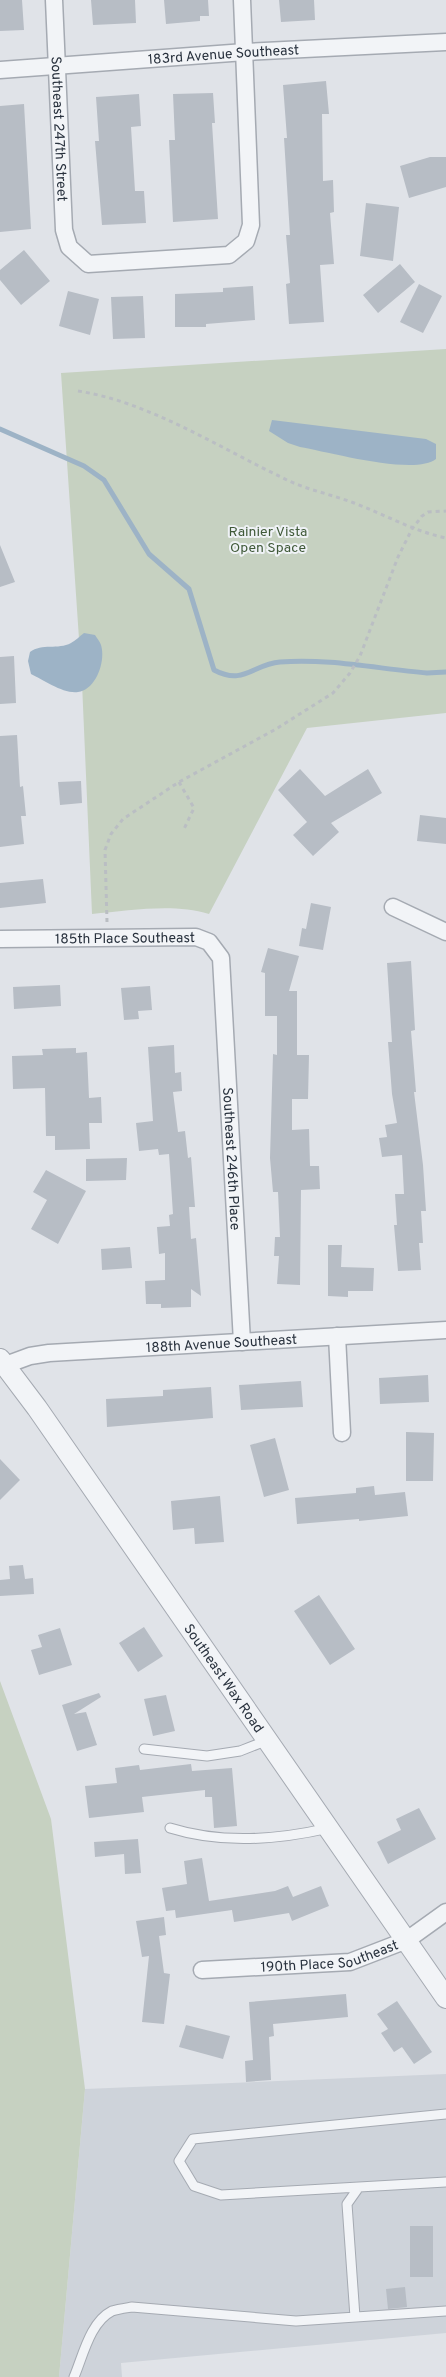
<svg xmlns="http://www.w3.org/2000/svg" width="446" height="2377" font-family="Overpass,sans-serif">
  <rect width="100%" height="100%" fill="#e0e3e8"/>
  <path fill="#ced3da" d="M446,2074V2333L121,2363L122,2377H59L85,2089Z"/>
  <path fill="#c6d1c1" d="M446,349V713L307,728L209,914C172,903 130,911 92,914L82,683L61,373Z
    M0,1681L51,1819L85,2089L59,2377H0Z"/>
  <path fill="#9db3c6" d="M272,420L426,439L436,444V459C415,476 329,452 300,447L288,443L269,431Z
    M84,633L95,635C97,638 100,642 101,645C106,661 96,690 78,692C63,694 44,680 31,674L28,661L30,652C42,643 58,650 71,643C75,641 80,636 84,633Z"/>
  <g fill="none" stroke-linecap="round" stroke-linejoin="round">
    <path stroke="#9db3c6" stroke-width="5" d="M0,429L84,466L104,480L149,554L189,589L214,670C244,686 253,664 280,662C328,658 379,669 427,673L446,672"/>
  </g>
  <path fill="#b7bdc5" d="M0,0H22L24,30L0,31Z
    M91,0H135L136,23L93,25Z
    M164,0H208L209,16H200V21L166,24Z
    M279,0H314L315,20L281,22Z
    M326,81L329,114H322L323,181L333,180L334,212L330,213L334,264L320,265L324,322L289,324L286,284L290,283L286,235H290L284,138H287L283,85Z
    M213,93L215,123H212L218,219L173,222L169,140H175L173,94Z
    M139,94L141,126L131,127L135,191H144L146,223L102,225L95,141H99L96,97Z
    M24,104L31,229L0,232V106Z
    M430,157H446V187L409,198L400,166Z
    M366,203L399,207L393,261L360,256Z
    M24,250L50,281L21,305L0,280V270Z
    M400,264L415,282L378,313L363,295Z
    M419,284L442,296L423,333L400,322Z
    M253,286L255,320L206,324V327H175V294L223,292V288Z
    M68,291L99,299L90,335L59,326Z
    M143,296L145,338L113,339L111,297Z
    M0,545L15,582L0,587Z
    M14,656L16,703L0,704V657Z
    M17,735L20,787L23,786L26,816H21L24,844L0,847V736Z
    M300,769L325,796L368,769L382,793L331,823L339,832L313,856L293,835L307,822L278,790Z
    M81,781L82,803L60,805L58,782Z
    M420,815L446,818V844L417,841Z
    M43,879L46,903L0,908V883Z
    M311,903L331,907L323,950L299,946L302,928L306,929Z
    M268,948L299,956L289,991H297V1055H309L308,1099H292V1130L309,1129L310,1166H319L320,1189L301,1190L300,1285L277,1284L279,1256H274L275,1237H280L278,1192H273L270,1158L273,1054L277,1055V1016H265V973L261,972Z
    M411,961L415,1030L411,1031L416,1092H414L423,1165L426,1211H421L423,1243H419L421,1270L398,1271L394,1225H397L395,1194H404L402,1155L382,1157L379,1138L387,1137L385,1125L397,1123L392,1094L388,1042H392L387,963Z
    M60,985L61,1006L14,1009L13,987Z
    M150,986L152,1010L138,1011L139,1019L124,1020L121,988Z
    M174,1045L175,1073L181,1072L182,1091L173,1092L178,1132L185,1131L188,1158L191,1157L195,1207H189L191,1239L196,1238L201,1296L191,1289V1307L161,1308V1304H146L145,1281L165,1280V1253L159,1254L157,1227L170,1226L169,1215L173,1214L169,1154L159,1155L158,1149L139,1151L136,1123L153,1121L148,1047Z
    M76,1048V1053L87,1052L89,1098L101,1097L102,1123H89L90,1149L55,1150V1136H46L45,1088L13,1089L12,1056L43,1055L42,1049Z
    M127,1158L126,1180L86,1181V1159Z
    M46,1170L86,1191L58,1244L31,1229L47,1200L33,1192Z
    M328,1245H342L341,1267L374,1268L373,1291H348V1297L328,1296Z
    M130,1247L132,1268L102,1270L101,1249Z
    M428,1375L429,1402L380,1404L379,1378Z
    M301,1381L303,1407L241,1410L239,1385Z
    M211,1387L213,1418L107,1427L106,1399L163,1396V1390Z
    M406,1432L434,1433L433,1481H406Z
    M275,1438L289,1490L264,1497L250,1445Z
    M0,1459L20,1480L0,1500Z
    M374,1486L375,1495L405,1492L408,1516L359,1521V1519L297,1524L295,1498L356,1493V1488Z
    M220,1496L224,1542L195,1544L194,1528L173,1530L171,1501Z
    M23,1565L25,1579L33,1578L34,1594L0,1596V1580L10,1579L9,1566Z
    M319,1595L355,1649L330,1665L294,1611Z
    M144,1627L163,1656L138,1672L119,1643Z
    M60,1628L72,1665L39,1675L31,1650L42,1647L38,1635Z
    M99,1693L101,1697L74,1714L86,1712L97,1745L77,1751L62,1705Z
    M166,1695L175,1731L153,1736L144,1699Z
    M191,1764L192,1771L232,1768L237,1826L214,1828L212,1797H205V1790L142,1797L144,1812L89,1818L85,1786L117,1783L115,1768L139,1765L140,1770Z
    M419,1808L436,1839L388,1864L377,1842L401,1830L396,1819Z
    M138,1839L141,1873L125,1874L124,1854L95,1857L94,1842Z
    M202,1858L209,1901L275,1891L288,1886L293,1897L321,1886L329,1906L292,1921L289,1913L234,1922L232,1910L176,1918L175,1910L166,1911L162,1888L187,1884L184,1861Z
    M164,1917L166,1935L159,1936L164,1973L170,1974L164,2024L142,2022L149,1956L142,1957L136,1921Z
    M346,1994L348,2017L273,2024L274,2036L269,2037L271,2080L246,2082L245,2061L253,2060L249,2002Z
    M397,2001L432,2052L414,2064L402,2047L394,2052L381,2033L388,2029L377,2014Z
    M186,2025L230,2036L223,2059L179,2047Z
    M410,2226H433V2277H410Z
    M405,2287L407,2307L388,2309L386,2289Z"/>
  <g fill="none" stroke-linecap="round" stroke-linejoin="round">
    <g stroke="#a5aab2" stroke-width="11">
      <path id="service" d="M144,1749L207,1756L240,1751L268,1740
        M170,1828C221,1844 277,1840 329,1828
        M359,2187L221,2195L194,2186L179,2161L193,2139L446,2114
        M355,2317L347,2204L359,2187L446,2182
        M74,2377C83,2356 90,2322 112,2311C118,2309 126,2308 132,2307L296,2321L446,2311"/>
    </g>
    <g stroke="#a5aab2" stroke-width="19">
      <g id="minor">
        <path id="s1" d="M54,0L64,230L69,247L88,264L229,255L246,241L251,225L242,0"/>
        <path id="s2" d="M0,70L245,52L446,42"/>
        <path d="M393,907L446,932"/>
        <path id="s3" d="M0,939L196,937L209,942L221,958L242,1342"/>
        <path d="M337,1336L342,1433"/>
        <path id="s4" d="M0,1367L30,1356L49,1353L446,1330"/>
        <path id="s5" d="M202,1970L350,1962L407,1940L446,1912"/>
      </g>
    </g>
    <g stroke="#a5aab2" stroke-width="22">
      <g id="tertiary">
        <path id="s6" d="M0,1359L37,1408L446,1998"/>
      </g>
    </g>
    <path stroke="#babec3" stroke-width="3" stroke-dasharray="4 4" stroke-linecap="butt" d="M78,391C149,402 218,447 283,478C306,490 331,494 354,503C386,515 413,531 446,538
      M179,782L194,808L184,829
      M107,922L105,850L111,834L123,819L179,782L276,729L333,693L350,673L360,656L398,557L412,529L422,516L428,512L446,511"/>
    <use href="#service" stroke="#f2f4f7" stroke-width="9"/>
    <use href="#minor" stroke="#f2f4f7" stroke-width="16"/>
    <use href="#tertiary" stroke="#f2f4f7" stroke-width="20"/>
  </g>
  <g text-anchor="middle" stroke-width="4" stroke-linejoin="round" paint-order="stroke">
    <g font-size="14" fill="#29323e" stroke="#eff2f6">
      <text dy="5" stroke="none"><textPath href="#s2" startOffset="224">183rd Avenue Southeast</textPath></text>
      <text dy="5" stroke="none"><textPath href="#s1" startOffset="129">Southeast 247th Street</textPath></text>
      <text dy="5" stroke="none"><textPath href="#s3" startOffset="125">185th Place Southeast</textPath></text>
      <text dy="5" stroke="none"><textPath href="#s3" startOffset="431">Southeast 246th Place</textPath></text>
      <text dy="5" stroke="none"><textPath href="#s4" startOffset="224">188th Avenue Southeast</textPath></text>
      <text dy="5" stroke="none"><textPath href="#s6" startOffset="390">Southeast Wax Road</textPath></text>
      <text dy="5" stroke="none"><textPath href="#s5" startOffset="129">190th Place Southeast</textPath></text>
    </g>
    <g font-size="14" fill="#3f5938" stroke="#eff2f6">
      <text x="268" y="536">Rainier Vista<tspan x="268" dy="16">Open Space</tspan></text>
    </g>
  </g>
</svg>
